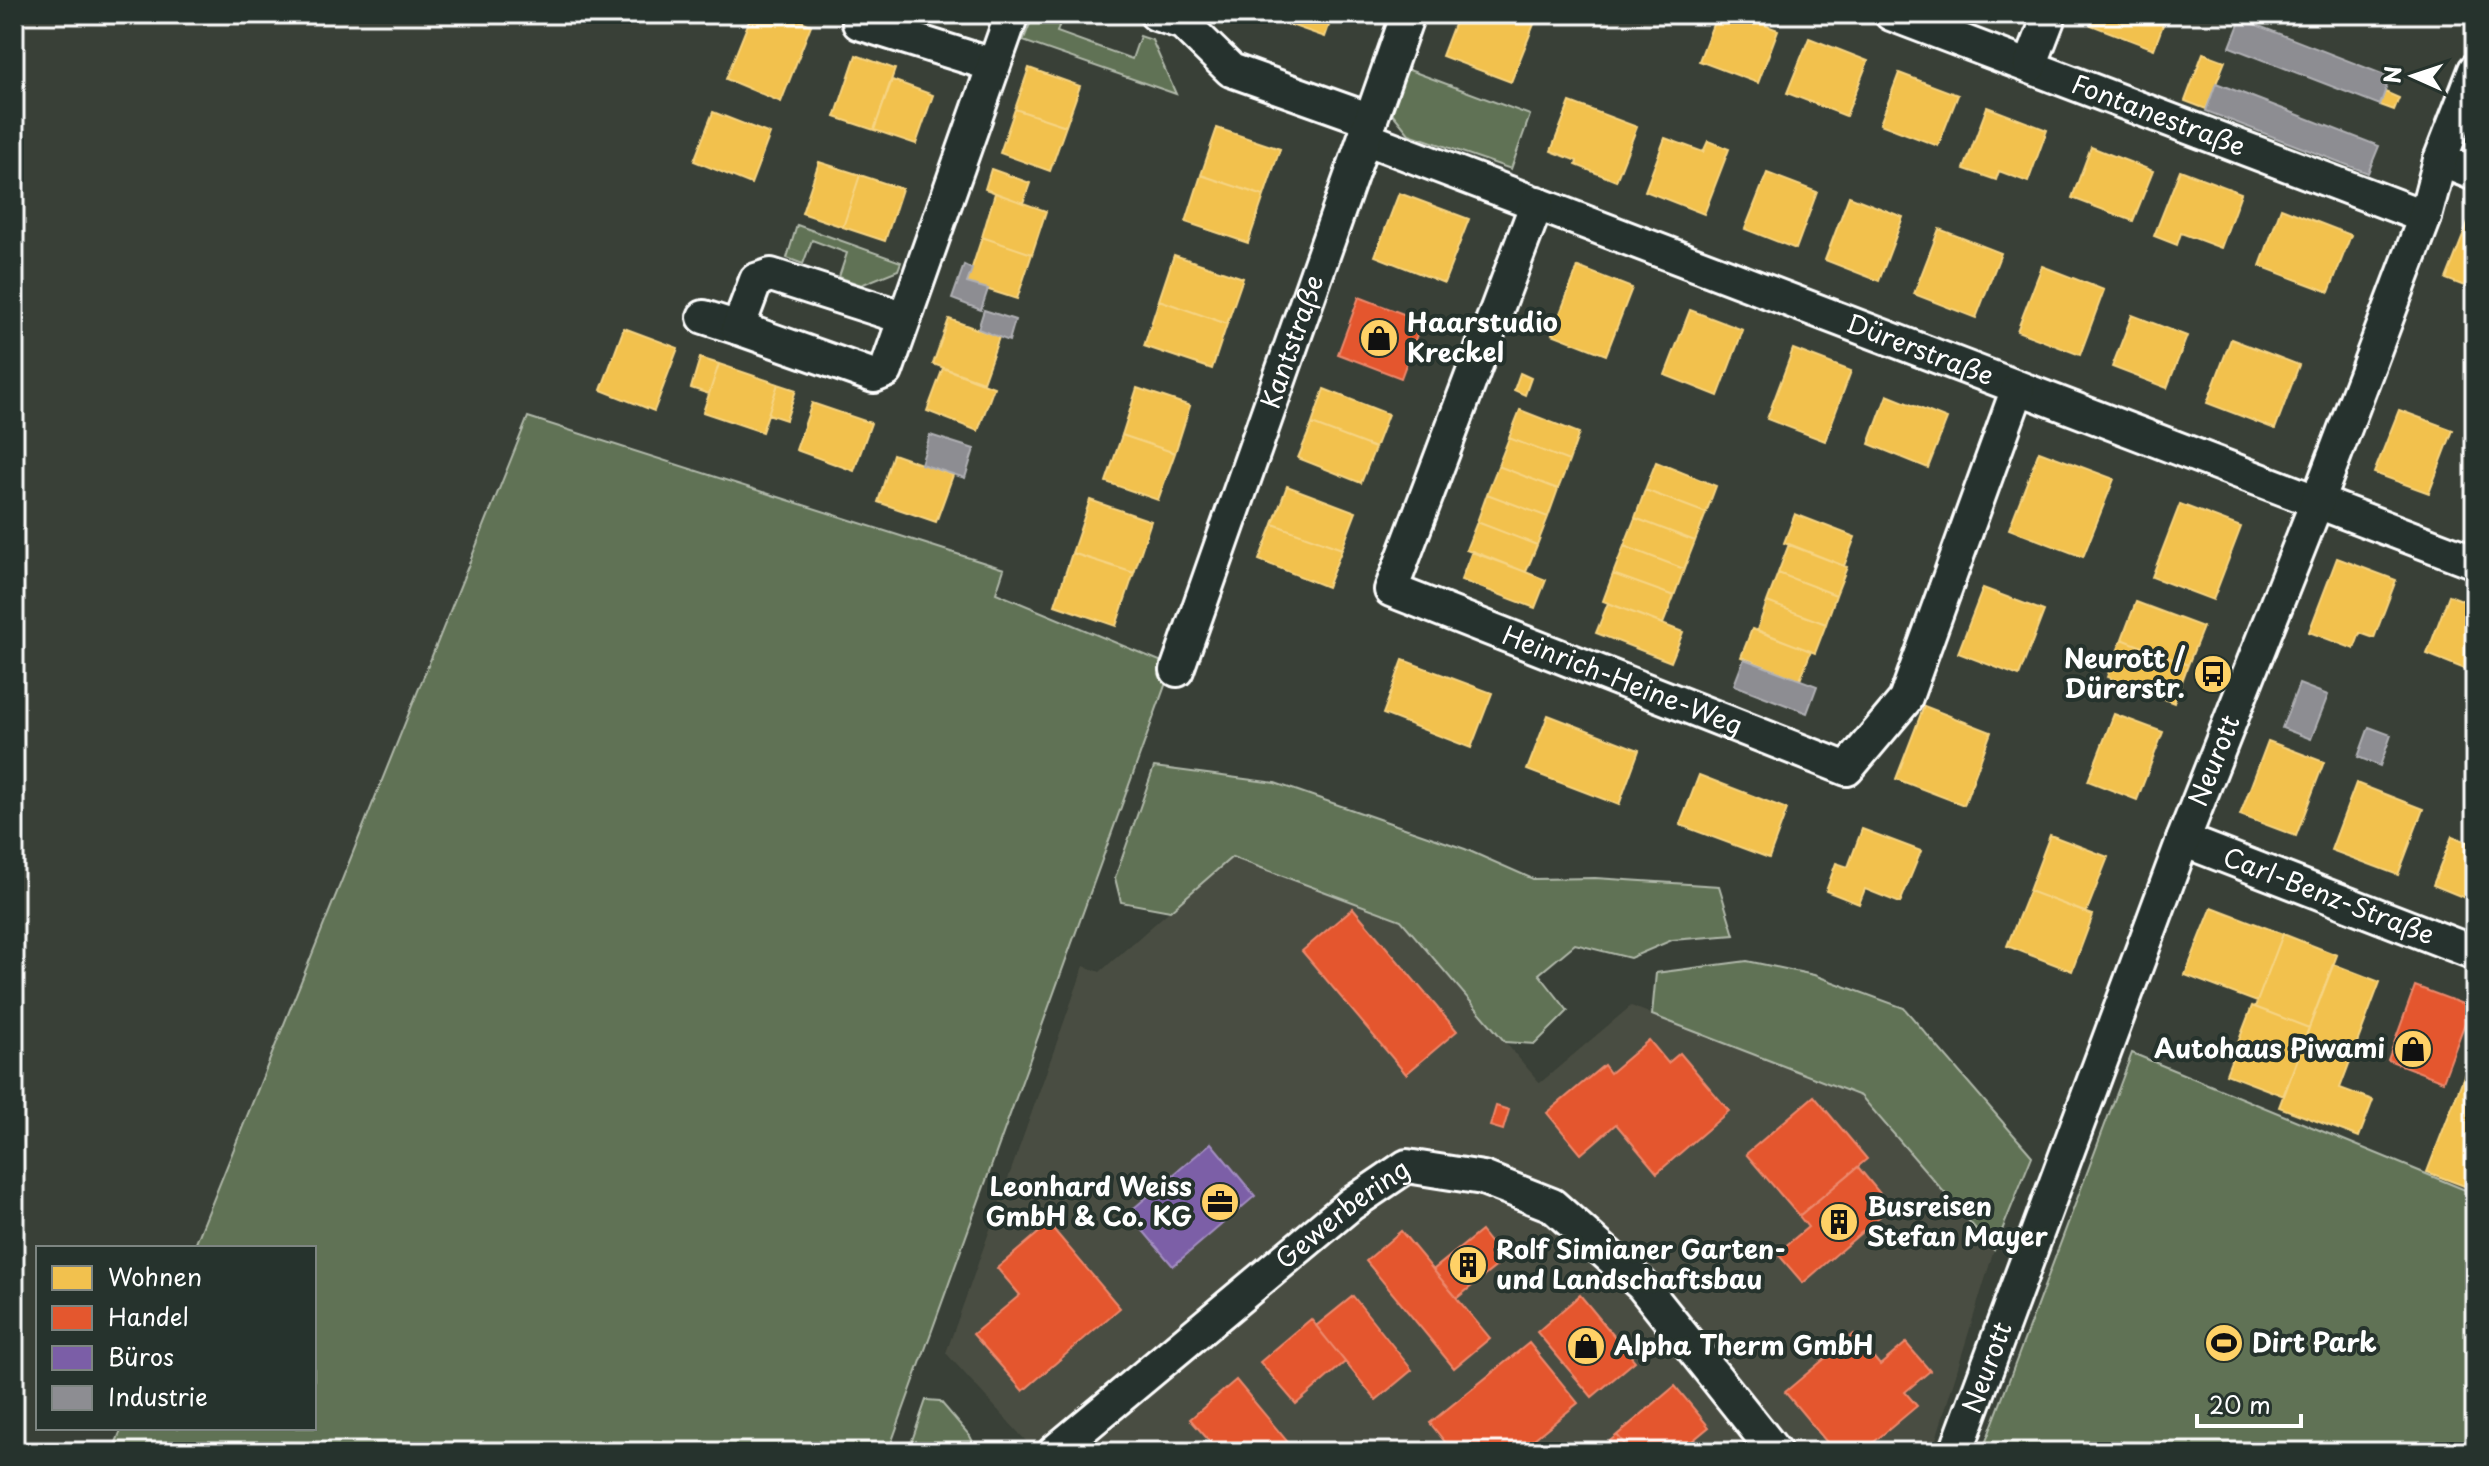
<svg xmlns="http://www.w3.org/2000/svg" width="2489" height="1466" font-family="'Playpen Sans',sans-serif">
  <rect width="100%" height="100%" fill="#394037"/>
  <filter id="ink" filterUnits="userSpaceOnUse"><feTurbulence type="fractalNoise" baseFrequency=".0125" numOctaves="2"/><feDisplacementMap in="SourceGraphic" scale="16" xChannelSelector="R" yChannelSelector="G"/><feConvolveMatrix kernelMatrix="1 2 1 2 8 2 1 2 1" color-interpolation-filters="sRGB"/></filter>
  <g filter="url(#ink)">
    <path fill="#4a4d42" d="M1232,856L1401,920L1540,1083L1631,1006L1861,1096L1994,1250L1932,1452H1036L946,1353L1084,966L1100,972Z"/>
    <path fill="#617254" stroke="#b0b8aa" stroke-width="2" d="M1034,14H1063L1057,32L1132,59L1140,36L1152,40L1176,94L1023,41Z
      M1401,67L1530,115L1511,169L1409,134L1392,113L1389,97Z
      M797,225L901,262L898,270L861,285L839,277L847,253L812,240L803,264L787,258Z
      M528,417L1004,569L996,593L1172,666L888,1452H112L122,1428H314V1248H194Z
      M1154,767L1275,783L1465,849L1533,879L1595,878L1719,886L1734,935L1672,940L1630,958L1575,944L1539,974L1568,1011L1535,1044L1505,1042L1401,920L1232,857L1170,911L1121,902L1115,878Z
      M1747,961L1814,975L1904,1008L2032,1156L1994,1250L1861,1096L1652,1015L1656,973Z
      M2132,1053L2475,1194V1452H1982Z
      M926,1400L940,1401L970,1436L978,1452H908Z"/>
    <path fill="#f2c14e" stroke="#f6d483" stroke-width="2" d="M752,14H784L811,25L781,102L726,79Z
      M1278,14H1333L1325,37L1276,20Z
      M1458,14H1523L1536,19L1511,82L1442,56Z
      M1717,14H1736L1778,30L1758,83L1699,61Z
      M2095,14H2167L2154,49L2091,25Z
      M1809,38L1868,61L1846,116L1787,93Z
      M2203,53L2225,61L2206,109L2185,101Z
      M856,55L895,69L874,130L835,117Z
      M1029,68L1080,86L1066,126L1015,109Z
      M1899,73L1958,95L1938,146L1880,124Z
      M892,80L933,95L916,144L874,130Z
      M2385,92L2399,98L2394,110L2380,105Z
      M1570,102L1637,127L1616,181L1576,165L1577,161L1551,151Z
      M1987,107L2047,130L2028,182L1999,171L1996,180L1964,169Z
      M1015,109L1066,126L1050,171L1000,153Z
      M713,112L770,134L751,184L694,161Z
      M1217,128L1280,149L1264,196L1201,175Z
      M1665,138L1703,152L1708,141L1729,149L1704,214L1645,191Z
      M2091,147L2153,171L2133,221L2072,198Z
      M819,162L860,175L843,227L802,213Z
      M991,169L1030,183L1023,203L985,189Z
      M2180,170L2241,193L2221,248L2181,233L2177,245L2154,236Z
      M1767,173L1817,192L1796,249L1745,229Z
      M860,175L902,189L885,241L843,227Z
      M1201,175L1264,196L1248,243L1186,222Z
      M995,193L1046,211L1032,254L982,237Z
      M1399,193L1469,219L1444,283L1375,256Z
      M1849,196L1903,217L1879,281L1825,260Z
      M2281,208L2351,235L2329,292L2260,266Z
      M2472,213L2475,214V290L2446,279Z
      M1939,229L2001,253L1976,318L1914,294Z
      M982,237L1032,254L1017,299L967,283Z
      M1174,255L1243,278L1227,324L1159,300Z
      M2042,266L2104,290L2080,355L2017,331Z
      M1578,267L1632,288L1606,355L1552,334Z
      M1159,300L1227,324L1212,369L1144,346Z
      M1690,310L1743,330L1718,396L1665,375Z
      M2132,315L2187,336L2167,388L2112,367Z
      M949,319L999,337L983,382L933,364Z
      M624,328L678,348L654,411L601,390Z
      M2231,339L2299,365L2275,429L2207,403Z
      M1793,349L1851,371L1825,441L1767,419Z
      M700,358L719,364L709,394L691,388Z
      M719,364L778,384L762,432L703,412Z
      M943,368L994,387L978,431L927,411Z
      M1520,373L1531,378L1525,395L1514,390Z
      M778,384L796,390L786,420L768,414Z
      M1137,388L1190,406L1175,453L1122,435Z
      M1324,389L1388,414L1375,448L1312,424Z
      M1887,395L1947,419L1928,468L1869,444Z
      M812,403L871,423L854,471L796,450Z
      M1520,410L1579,433L1569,461L1509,438Z
      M2399,410L2453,430L2429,493L2374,473Z
      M1312,424L1375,448L1361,483L1298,458Z
      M1122,435L1175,453L1158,500L1106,482Z
      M1509,438L1569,461L1558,489L1498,466Z
      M2039,451L2114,479L2083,557L2009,529Z
      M893,454L953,475L936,522L878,502Z
      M1656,462L1716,486L1706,513L1645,490Z
      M1498,466L1558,489L1548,517L1487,494Z
      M1287,486L1356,512L1342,549L1273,524Z
      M1645,490L1706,513L1695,541L1635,518Z
      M1487,494L1548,517L1537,545L1477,522Z
      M1090,500L1151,521L1134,573L1072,553Z
      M2180,504L2241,527L2213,600L2152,577Z
      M1795,514L1855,537L1844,566L1784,543Z
      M1635,518L1695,541L1684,569L1624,546Z
      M1477,522L1537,545L1526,572L1466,550Z
      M1273,524L1342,549L1327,587L1259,560Z
      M1789,544L1847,567L1836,595L1778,573Z
      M1624,546L1684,569L1674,596L1613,574Z
      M1472,551L1546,580L1535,608L1461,580Z
      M1072,553L1134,573L1116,626L1055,605Z
      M2337,558L2396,580L2374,638L2360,633L2354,649L2309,632Z
      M1778,573L1836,595L1826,624L1767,602Z
      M1613,574L1674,596L1663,624L1603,601Z
      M1983,588L2044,611L2019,676L1958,653Z
      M2449,595L2475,605V673L2427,654Z
      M1767,602L1826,624L1815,653L1757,630Z
      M2136,602L2203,627L2188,665L2122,639Z
      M1608,603L1683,632L1671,662L1596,633Z
      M1752,629L1811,651L1800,680L1741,657Z
      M2122,639L2188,665L2174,703L2107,677Z
      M1403,660L1492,693L1471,748L1383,714Z
      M1924,706L1991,732L1964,805L1896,779Z
      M2114,714L2163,732L2137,800L2088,781Z
      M1548,715L1639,750L1619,805L1527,770Z
      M2268,741L2324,762L2296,836L2240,815Z
      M1699,775L1787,809L1769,858L1680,825Z
      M2356,783L2423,809L2398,875L2331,850Z
      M1862,829L1921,851L1900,903L1865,889L1859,904L1826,891L1836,863L1848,867Z
      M2050,835L2108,857L2086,913L2029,891Z
      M2452,836L2475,845V902L2433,885Z
      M2029,891L2093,915L2072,971L2007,946Z
      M2212,907L2283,934L2257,1002L2185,975Z
      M2283,934L2337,955L2309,1028L2255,1007Z
      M2333,964L2380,982L2340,1088L2373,1100L2359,1137L2279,1107Z
      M2252,1006L2309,1028L2284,1096L2226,1074Z
      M2474,1050L2475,1051V1190L2427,1172Z"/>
    <path fill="#e4572e" stroke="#ec896d" stroke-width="2" d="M1359,297L1422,321L1401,378L1338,354Z
      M1353,908L1457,1031L1406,1074L1302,951Z
      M2415,986L2471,1007L2443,1081L2388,1060Z
      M1649,1040L1668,1063L1680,1053L1729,1111L1657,1173L1616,1124L1581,1154L1547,1113L1604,1065L1610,1073Z
      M1814,1096L1867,1159L1799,1216L1746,1154Z
      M1496,1106L1509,1110L1503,1130L1490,1126Z
      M1858,1167L1891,1207L1803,1283L1777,1253L1808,1227L1799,1216Z
      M1049,1224L1120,1308L1023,1391L973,1334L1020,1295L997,1268Z
      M1401,1231L1490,1338L1454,1368L1366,1261Z
      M1481,1231L1504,1260L1457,1298L1433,1270Z
      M1580,1295L1635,1361L1592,1397L1537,1332Z
      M1353,1296L1412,1370L1376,1400L1316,1326Z
      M1311,1319L1345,1362L1296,1404L1260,1362Z
      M1854,1334L1880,1365L1906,1343L1930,1371L1905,1392L1917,1406L1862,1452H1835L1785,1392Z
      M1529,1343L1578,1403L1518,1452H1453L1430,1423Z
      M1236,1380L1296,1452H1219L1190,1419Z
      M1675,1386L1709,1427L1679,1452H1631L1617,1435Z
      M1617,1435L1631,1452H1597Z"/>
    <path fill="#7b5ea7" stroke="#a38ec1" stroke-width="2" d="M1211,1143L1255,1196L1173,1266L1128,1213Z"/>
    <path fill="#8d8d92" stroke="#afafb3" stroke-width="2" d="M2241,19L2390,77L2380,105L2230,47Z
      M2216,83L2379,146L2368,173L2206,111Z
      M964,265L972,269L967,283L988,289L981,310L952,299Z
      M984,310L1015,320L1009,341L978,329Z
      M930,435L974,449L965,478L921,464Z
      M1744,659L1817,686L1807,713L1734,685Z
      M2299,684L2328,695L2311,739L2282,728Z
      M2369,727L2391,735L2380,766L2358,757Z"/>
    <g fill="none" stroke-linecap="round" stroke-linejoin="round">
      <g stroke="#fff" stroke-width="38">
        <g id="street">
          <path d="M1156,14L1183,23L1231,70L1371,120"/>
          <path id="s1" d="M1891,14L2425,217"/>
          <path d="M859,23L993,65"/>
          <path d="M2030,66L2050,14"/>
          <path id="s2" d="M1365,138L2475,562"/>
          <path d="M2440,160L2475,174"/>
          <path id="s3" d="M1537,203L1391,590L1847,769L1905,700L2018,388"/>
          <path d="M704,317L738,328"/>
          <path d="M905,318L771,275L756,280L738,328L874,376L886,371L1012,14"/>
          <path id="s4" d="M1177,670L1408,14"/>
          <path id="s5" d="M2183,840L2475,953"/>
          <path id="s6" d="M1054,1452L1351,1204L1407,1166L1483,1178L1552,1205L1642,1285L1775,1452"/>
          <path id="s7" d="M1956,1452L2183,840L2317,502L2425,217L2440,160L2475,70"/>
        </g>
      </g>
      <use href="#street" stroke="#26332d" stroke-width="32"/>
    </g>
  </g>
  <defs>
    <g id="shop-disc" transform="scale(2)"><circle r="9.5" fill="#ffd166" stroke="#26332d"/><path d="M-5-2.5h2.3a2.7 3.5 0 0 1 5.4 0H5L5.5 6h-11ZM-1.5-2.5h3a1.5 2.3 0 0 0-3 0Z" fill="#111"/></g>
    <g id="bus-disc" transform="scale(2)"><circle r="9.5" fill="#ffd166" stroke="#26332d"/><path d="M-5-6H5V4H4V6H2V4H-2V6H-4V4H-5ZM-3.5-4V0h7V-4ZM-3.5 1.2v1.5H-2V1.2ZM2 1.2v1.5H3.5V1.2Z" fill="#111"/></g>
    <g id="office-disc" transform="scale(2)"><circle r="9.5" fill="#ffd166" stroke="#26332d"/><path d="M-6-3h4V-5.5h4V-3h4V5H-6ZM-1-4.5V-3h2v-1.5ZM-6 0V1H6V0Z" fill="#111"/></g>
    <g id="building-disc" transform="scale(2)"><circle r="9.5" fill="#ffd166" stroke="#26332d"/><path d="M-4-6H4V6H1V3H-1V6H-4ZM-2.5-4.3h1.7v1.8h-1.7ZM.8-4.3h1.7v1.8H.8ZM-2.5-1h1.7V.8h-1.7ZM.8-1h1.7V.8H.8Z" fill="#111"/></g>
    <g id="stadium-disc" transform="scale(2)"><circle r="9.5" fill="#ffd166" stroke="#26332d"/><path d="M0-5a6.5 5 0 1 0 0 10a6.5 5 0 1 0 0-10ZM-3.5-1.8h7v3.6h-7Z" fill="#111"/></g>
  </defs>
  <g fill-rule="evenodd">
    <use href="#shop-disc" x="1379" y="338"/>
    <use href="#bus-disc" x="2213" y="674"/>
    <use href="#shop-disc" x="2413" y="1049"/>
    <use href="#office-disc" x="1220" y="1202"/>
    <use href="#building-disc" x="1839" y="1222"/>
    <use href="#building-disc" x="1468" y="1265"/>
    <use href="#stadium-disc" x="2224" y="1343"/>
    <use href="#shop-disc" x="1586" y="1346"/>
  </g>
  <g text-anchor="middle" stroke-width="8" stroke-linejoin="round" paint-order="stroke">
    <g font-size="26" fill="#fff" stroke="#26332d">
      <text dy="9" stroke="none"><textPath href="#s1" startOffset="286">Fontanestraße</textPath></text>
      <text dy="9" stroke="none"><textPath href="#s4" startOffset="348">Kantstraße</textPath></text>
      <text dy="9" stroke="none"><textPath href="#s2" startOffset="594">Dürerstraße</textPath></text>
      <text dy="9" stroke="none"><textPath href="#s3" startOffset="662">Heinrich-Heine-Weg</textPath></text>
      <text dy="9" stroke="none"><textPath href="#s7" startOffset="738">Neurott</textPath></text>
      <text dy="9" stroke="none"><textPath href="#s5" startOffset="156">Carl-Benz-Straße</textPath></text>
      <text dy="9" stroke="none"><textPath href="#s6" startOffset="374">Gewerbering</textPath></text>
      <text dy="9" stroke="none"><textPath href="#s7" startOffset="90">Neurott</textPath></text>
    </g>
    <g font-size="26" font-weight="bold" fill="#fff" stroke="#26332d" text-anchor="start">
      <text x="1407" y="332">Haarstudio<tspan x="1407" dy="30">Kreckel</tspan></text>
      <text x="2185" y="668" text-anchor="end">Neurott /<tspan x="2185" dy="30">Dürerstr.</tspan></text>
      <text x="2385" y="1058" text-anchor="end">Autohaus Piwami</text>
      <text x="1192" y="1196" text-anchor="end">Leonhard Weiss<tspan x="1192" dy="30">GmbH &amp; Co. KG</tspan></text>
      <text x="1867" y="1216">Busreisen<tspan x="1867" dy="30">Stefan Mayer</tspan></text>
      <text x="1496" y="1259">Rolf Simianer Garten-<tspan x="1496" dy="30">und Landschaftsbau</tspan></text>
      <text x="2252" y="1352">Dirt Park</text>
      <text x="1614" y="1355">Alpha Therm GmbH</text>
    </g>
  </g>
  <rect width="2489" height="1466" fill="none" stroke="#26332d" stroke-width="48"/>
  <rect x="24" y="24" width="2441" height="1418" fill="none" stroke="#fff" stroke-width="3" filter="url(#ink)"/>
  <rect x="36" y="1246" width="280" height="184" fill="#26332d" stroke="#7d8581" stroke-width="2"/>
  <rect x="52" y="1266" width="40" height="24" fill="#f2c14e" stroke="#7d8581" stroke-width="2"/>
  <text x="108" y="1286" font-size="24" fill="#ffffff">Wohnen</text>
  <rect x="52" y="1306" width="40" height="24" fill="#e4572e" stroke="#7d8581" stroke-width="2"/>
  <text x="108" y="1326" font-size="24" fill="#ffffff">Handel</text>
  <rect x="52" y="1346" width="40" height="24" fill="#7b5ea7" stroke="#7d8581" stroke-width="2"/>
  <text x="108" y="1366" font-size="24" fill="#ffffff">Büros</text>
  <rect x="52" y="1386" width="40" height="24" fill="#8d8d92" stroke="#7d8581" stroke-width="2"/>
  <text x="108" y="1406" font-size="24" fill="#ffffff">Industrie</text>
  <g transform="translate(2413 76) rotate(273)" stroke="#26332d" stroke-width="6" paint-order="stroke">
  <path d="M0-6L14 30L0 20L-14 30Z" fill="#ffffff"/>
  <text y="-12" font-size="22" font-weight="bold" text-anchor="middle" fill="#ffffff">N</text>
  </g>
  <path d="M2197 1414v12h104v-12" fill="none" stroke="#ffffff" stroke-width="4"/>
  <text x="2209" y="1414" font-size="24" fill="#ffffff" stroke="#26332d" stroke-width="6" paint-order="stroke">20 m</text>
</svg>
